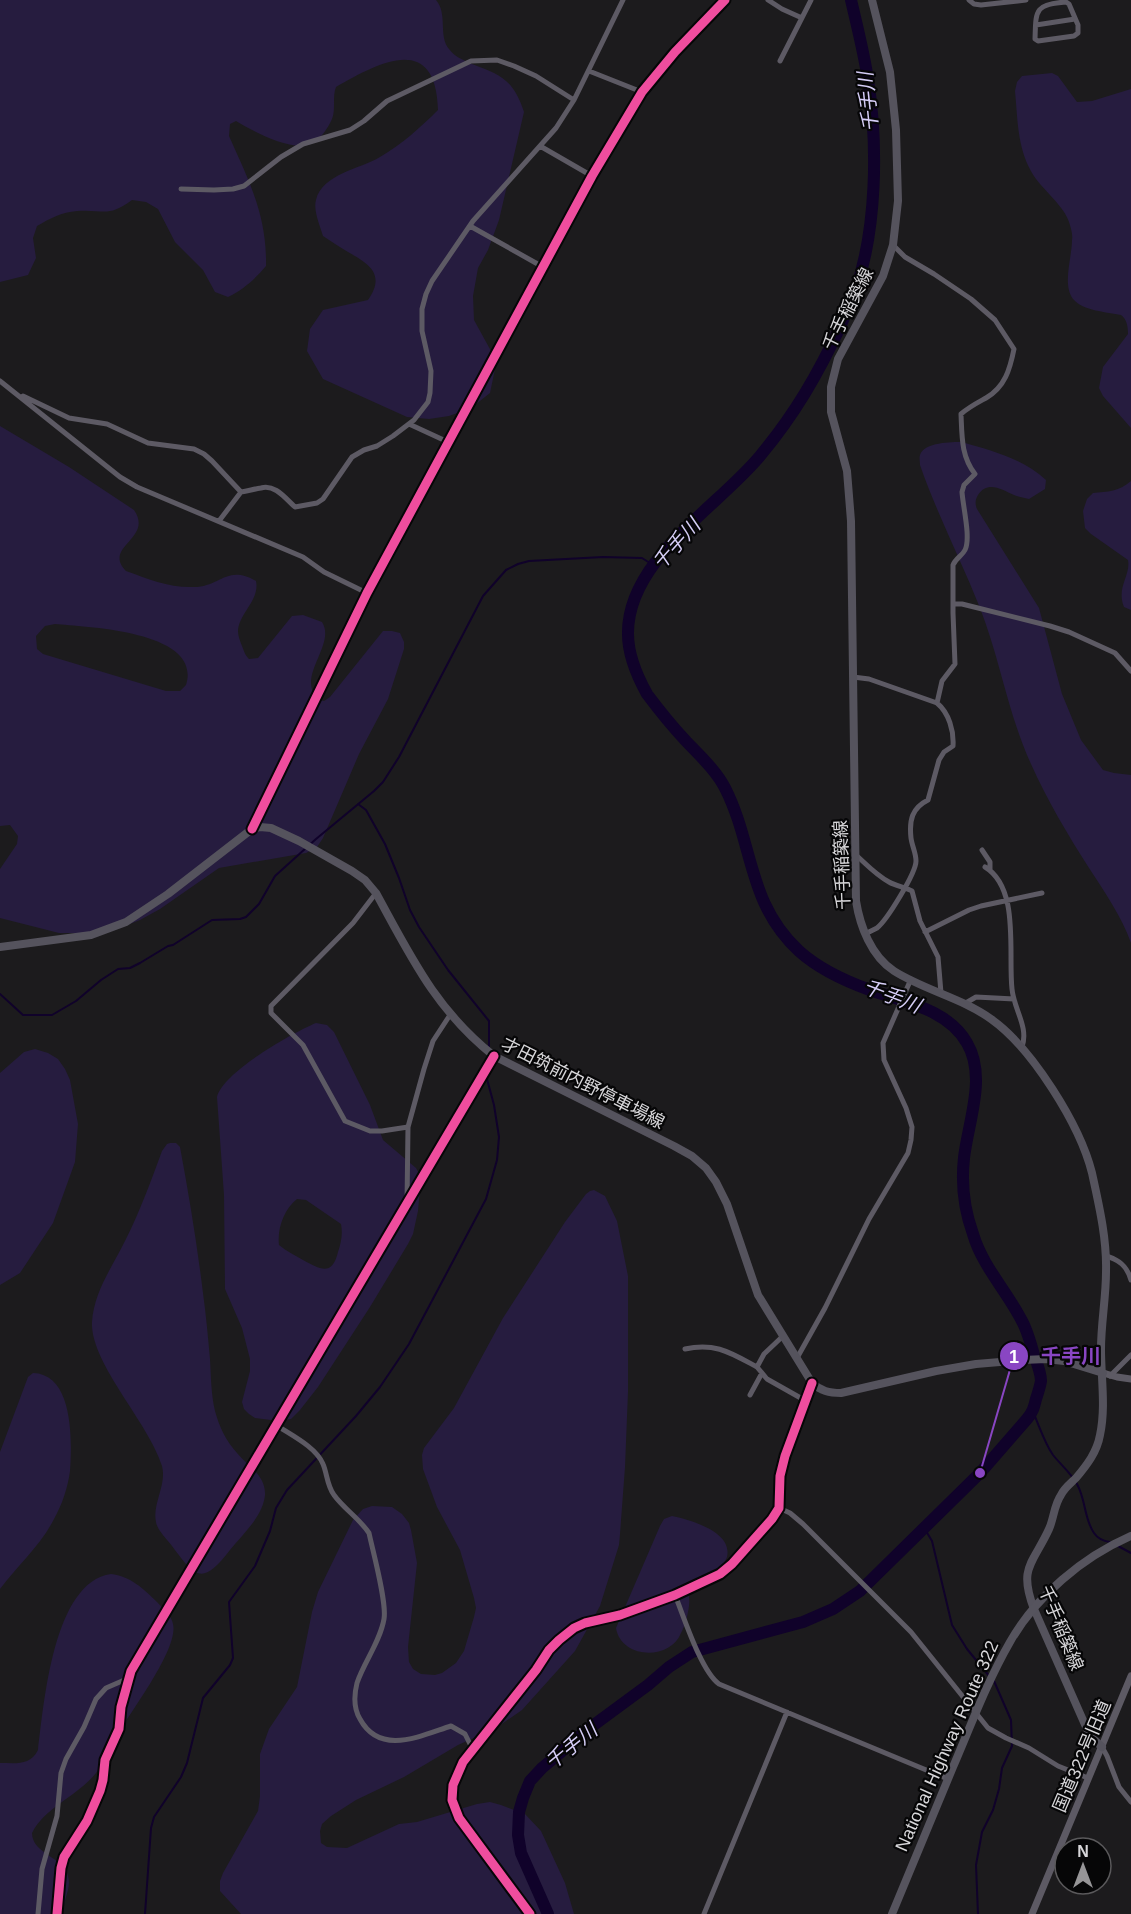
<svg xmlns="http://www.w3.org/2000/svg" width="1131" height="1914" font-family="Arial,'Noto Sans JP',sans-serif">
  <rect width="100%" height="100%" fill="#1c1b1d"/>
  <path fill="#261c3f" fill-rule="evenodd" d="M0,0H436C448,14 438,36 449,49C455,57 463,60 472,64C502,75 514,81 524,112L499,220L488,250L478,268L473,296L474,320L491,351L495,369L490,393L471,408L449,416L429,419L407,417L323,379L307,351L310,329L323,310L368,300C386,274 369,264 348,252C339,247 331,241 323,236C320,226 313,210 316,200C322,174 360,169 380,157C402,144 420,128 438,110C436,31 378,63 336,87C332,97 336,109 332,119C328,128 320,140 311,144C291,152 253,131 236,121L230,124L229,136C249,181 267,215 266,266C255,279 244,289 228,297L215,292L203,270L175,242L158,209L146,202L132,200C108,218 104,209 77,211C62,212 49,219 37,226L33,238L36,258L28,275L0,282Z
    M1052,73L1058,76L1077,102L1092,101L1131,89V428L1103,396L1099,388L1103,367L1128,334C1128,327 1127,319 1121,315C1107,312 1083,311 1073,299C1062,284 1072,258 1072,240C1073,235 1071,228 1069,222C1065,208 1045,191 1036,179C1017,152 1018,122 1015,91L1017,82L1022,76Z
    M0,426L69,467L134,510C154,539 102,546 126,571C148,579 170,588 194,587C220,587 227,564 256,581C260,600 239,613 238,631C238,636 240,641 242,646C244,651 245,655 249,659L258,658L292,616L303,615L322,622C337,645 293,679 320,700L324,701L330,697L383,631H392L400,633L404,642V649L388,699L359,754L323,838L317,847L306,853L219,868L160,909L140,920L122,927L84,933H59L0,918V869L17,844L18,836L10,825L0,826ZM55,624C87,627 203,631 186,685L180,691H166L43,654L37,649L36,636L45,626Z
    M962,442C992,451 1022,458 1046,480L1045,489L1029,499C1024,498 1019,497 1014,495C1002,490 988,480 978,495C975,500 975,504 977,509L1039,608L1062,694L1081,740L1103,770L1114,773L1131,775V943C1122,917 1104,891 1089,868C1068,835 1047,800 1031,764C1008,714 1000,659 980,608C961,560 937,514 920,465C920,461 919,458 920,455C924,442 952,442 962,442Z
    M1131,481V610L1124,607C1116,587 1131,576 1128,560L1091,534L1085,528L1083,511L1087,499L1093,493C1107,492 1120,491 1131,481Z
    M316,1023L327,1025L334,1032L370,1105L383,1140L416,1168L421,1177L418,1211L413,1234L408,1244L370,1307L318,1387L300,1410L291,1419L279,1421L255,1418L249,1414L244,1409L242,1402L250,1371V1359L242,1328L225,1289L224,1195L217,1097C223,1072 292,1033 316,1023ZM297,1199L306,1200L341,1224C343,1234 341,1243 338,1252C332,1277 320,1269 303,1260C295,1255 286,1251 279,1245C277,1229 284,1209 297,1199Z
    M35,1049L48,1053L58,1059L65,1069L70,1080L78,1124L75,1162L53,1223L20,1273L0,1285V1073L24,1052Z
    M170,1143H176L180,1147C189,1195 197,1244 203,1293C206,1315 208,1337 210,1359C211,1376 211,1394 215,1411C219,1426 226,1441 237,1453C248,1466 266,1476 265,1495C263,1516 243,1534 230,1550C202,1586 196,1578 172,1546C167,1539 157,1530 156,1522C152,1504 167,1485 162,1466C149,1423 90,1363 92,1322C94,1291 113,1266 126,1239C140,1211 151,1181 162,1151L167,1144Z
    M594,1190L605,1196L617,1221L628,1276V1392L625,1467L620,1534L619,1545L600,1606L575,1651L522,1710L496,1728L458,1745L404,1777L356,1800L331,1816L322,1824L320,1831L321,1843L327,1847L347,1848L399,1824L417,1822L477,1804L490,1802L501,1805L525,1814L541,1831L565,1883L574,1914H241L220,1891V1881L223,1873L258,1811L260,1796V1754L269,1729L297,1687L312,1612L318,1592L353,1520L363,1509L372,1506L392,1507L402,1514L409,1523L411,1530L417,1563L408,1647L409,1662L413,1669L421,1674L435,1675L442,1673L456,1663L464,1651L474,1617L476,1608L474,1598L460,1550L437,1507L423,1469L422,1455L424,1448L454,1408L503,1318L565,1222L586,1194L590,1191Z
    M33,1373C74,1374 72,1442 70,1471C68,1487 62,1505 54,1519C41,1545 18,1565 0,1589V1452L28,1377Z
    M672,1516C691,1520 733,1532 727,1557C725,1562 720,1569 716,1572C707,1577 697,1577 689,1583C688,1591 690,1598 689,1606C688,1614 685,1626 681,1633C670,1661 621,1659 616,1628L660,1526L664,1519Z
    M111,1574C130,1576 144,1589 157,1602C162,1608 172,1616 173,1624C179,1649 129,1714 116,1737C109,1749 104,1763 96,1773C78,1796 45,1807 32,1833C32,1854 64,1857 68,1876C72,1889 62,1901 63,1914H0V1763C16,1763 30,1766 38,1750C44,1704 53,1582 111,1574Z"/>
  <g fill="none" stroke-linecap="round" stroke-linejoin="round">
    <path stroke="#10022a" stroke-width="2" d="M358,804L366,810L385,844L399,878L410,910L419,927L448,970L489,1021V1047
      M0,994L23,1015H52L76,1001L101,980L118,969L130,968L140,963L168,946L173,945L212,920L240,919L246,917L259,904L275,876L316,839L374,791L383,782L399,757L483,596L506,570L518,564L529,561L603,557L642,558L653,565
      M1033,1412C1039,1425 1044,1442 1053,1455C1061,1465 1071,1473 1077,1484C1086,1500 1084,1519 1094,1533C1098,1539 1103,1541 1110,1542
      M926,1525V1531L932,1541L952,1625L967,1649L990,1677
      M1118,1546L1131,1553
      M145,1914L151,1828L154,1817L181,1777L187,1763L203,1698L230,1665L233,1658L229,1602L255,1566L270,1531L276,1508L287,1490L356,1416L380,1387L409,1344L486,1199L497,1160L499,1137L494,1105L487,1079L488,1070
      M978,1914L976,1865L982,1832L993,1810L999,1789L1002,1768L1012,1746L1011,1720L994,1681"/>
    <path stroke="#10022a" stroke-width="12" d="M548,1914L521,1853L518,1835L519,1812L523,1798L530,1781L542,1768L591,1727L648,1685L669,1667L692,1652L803,1622L833,1609L860,1591L980,1473L1027,1419C1033,1412 1034,1407 1036,1399C1038,1393 1040,1387 1041,1381C1041,1373 1037,1363 1034,1355C1031,1344 1028,1334 1024,1325C1009,1293 983,1268 973,1234C964,1209 961,1185 964,1158C968,1122 987,1077 967,1043C948,1009 904,1002 870,990C845,981 819,969 799,951C747,903 754,845 725,788C716,770 698,754 685,740C671,725 659,710 647,694C637,676 628,655 628,634C627,560 718,507 760,456C795,414 818,374 841,325C845,314 851,303 855,292C877,229 878,145 868,80C864,53 857,26 851,0"/>
    <path stroke="#5d5a64" stroke-width="5" d="M768,0L782,9L802,18
      M969,0L974,4L981,5L1026,0
      M1066,2L1069,4L1078,25V33L1074,36L1038,41L1035,39C1036,11 1034,4 1066,2Z
      M1036,25L1075,19
      M780,61L811,0
      M589,71L642,92
      M540,146L592,176
      M181,189L214,190L233,189L244,186L281,157L303,144L350,130L364,121L387,101L471,61L497,60L514,66L536,76L574,100
      M470,226L543,267
      M893,245L905,257L934,274L971,299L995,320L1014,349C1010,369 1005,387 986,398C977,403 969,407 961,414C962,436 961,456 975,474L964,485L962,492C963,507 971,538 965,550C962,556 956,558 953,565V613L955,664L942,681L937,703
      M0,381L120,477L137,487L303,557L324,572L367,593
      M23,396L69,418L107,424L148,443L194,449L204,454L212,461L241,492
      M409,424L448,442
      M219,521L241,492C248,491 254,489 261,488C275,484 285,498 295,507L317,503L323,499L352,457L364,450L377,446L393,436L414,420L428,402L430,393L431,371L422,331V309L426,294L432,281L473,221L556,128L574,100L623,0
      M954,604H962L1050,626L1069,632L1115,653L1131,671
      M853,677L869,679L937,703C949,713 954,731 953,746L944,752L939,760L928,800C912,808 909,820 911,838C912,846 916,853 916,861C916,873 887,920 877,928C873,930 869,932 865,934
      M982,850L990,862V870
      M856,855C867,865 876,875 889,882C896,886 904,887 912,891L920,921L938,957L941,993
      M985,867C1020,888 1008,953 1012,989C1014,1010 1029,1027 1022,1047
      M376,893L353,923L271,1006V1013L303,1045L345,1121L370,1131H382L408,1127
      M925,932L969,910L981,906L1042,893
      M964,1004L976,997L1014,999
      M407,1203L408,1127L424,1069L433,1041L450,1015
      M1105,1256C1119,1259 1127,1266 1131,1280
      M783,1336L764,1354L757,1367L767,1379L806,1401
      M685,1349C715,1342 731,1353 757,1367
      M797,1358L825,1308L869,1219L908,1153L911,1140L912,1127L906,1108L884,1060L883,1043L911,979
      M1110,1376L1131,1355
      M750,1395L762,1373
      M276,1425C291,1435 316,1447 323,1464C327,1473 327,1486 334,1495C344,1509 359,1518 369,1533C373,1552 387,1602 384,1619C380,1642 364,1662 357,1683C354,1695 354,1709 360,1719C380,1756 420,1736 451,1726L465,1734L470,1744L476,1748
      M779,1508L790,1513L803,1524L911,1632L988,1728L1006,1738L1029,1748L1058,1766L1088,1778
      M675,1595C684,1617 701,1671 719,1684L948,1779
      M1102,1747L1107,1756L1119,1787L1131,1802
      M38,1914L42,1869L57,1816L61,1773L66,1759L84,1727L96,1699L106,1688L129,1678
      M57,1914L61,1868L64,1857L87,1821L100,1791L103,1780L105,1760L119,1729L121,1707L131,1671L494,1056
      M530,1914L459,1818L452,1800L453,1785L463,1762L536,1670L549,1650L559,1640L574,1628L585,1623L620,1615L675,1595L720,1574L732,1564L772,1519L779,1508L780,1476L785,1456L812,1383
      M704,1914L787,1712"/>
    <path stroke="#5d5a64" stroke-width="7" d="M252,829L367,593L592,176L642,92L675,52L725,0
      M1103,1373L1117,1377L1131,1379
      M1032,1914L1131,1676"/>
    <path stroke="#55535d" stroke-width="8" d="M872,0L890,72L896,130L898,201L893,245L883,276L838,359L831,387V412L847,471L851,521L856,901C860,926 871,956 894,971C924,990 962,998 991,1019C1032,1048 1080,1125 1092,1173C1099,1205 1107,1239 1106,1272C1106,1298 1101,1323 1101,1349C1101,1378 1106,1407 1100,1435C1097,1452 1087,1465 1076,1478C1071,1483 1064,1488 1061,1495C1054,1505 1054,1518 1049,1529C1033,1564 1018,1567 1034,1609L1090,1736L1102,1747
      M0,947L91,935L126,922L168,894L252,829L260,827L271,828L299,841L352,871L365,880L376,893C411,957 436,1010 494,1056L674,1146L692,1156L706,1168L716,1182L727,1204L758,1295L812,1383C821,1391 829,1393 841,1393L936,1371L976,1364L1023,1360L1046,1359L1064,1361L1103,1373"/>
    <path stroke="#56545e" stroke-width="8" d="M892,1914C912,1865 933,1816 953,1767C971,1725 987,1682 1010,1642C1036,1596 1083,1557 1131,1536"/>
    <g stroke="#060607" stroke-width="13">
      <path id="cycleway" d="M252,829L367,593L592,176L642,92L675,52L725,0
        M57,1914L61,1868L64,1857L87,1821L100,1791L103,1780L105,1760L119,1729L121,1707L131,1671L494,1056
        M530,1914L459,1818L452,1800L453,1785L463,1762L536,1670L549,1650L559,1640L574,1628L585,1623L620,1615L675,1595L720,1574L732,1564L772,1519L779,1508L780,1476L785,1456L812,1383"/>
    </g>
    <use href="#cycleway" stroke="#ef4d9e" stroke-width="9"/>
  </g>
  <g text-anchor="middle" stroke-width="4.5" stroke-linejoin="round" paint-order="stroke">
    <g font-size="18" fill="#d7d6d9" stroke="#060607">
      <text transform="translate(848 309) rotate(-63)" y="6">千手稲築線</text>
      <text transform="translate(842 865) rotate(-92)" y="6">千手稲築線</text>
      <text transform="translate(583 1083) rotate(27)" y="6">才田筑前内野停車場線</text>
      <text transform="translate(1061 1628) rotate(68)" y="6">千手稲築線</text>
      <text transform="translate(947 1746) rotate(-66)" y="6">National Highway Route 322</text>
      <text transform="translate(1082 1756) rotate(-67)" y="6">国道322号旧道</text>
    </g>
    <g font-size="20" font-style="italic" fill="#d5cdf6" stroke="#060607">
      <text transform="translate(868 102) rotate(-96)" y="7">千手川</text>
      <text transform="translate(676 544) rotate(-48)" y="7">千手川</text>
      <text transform="translate(892 996) rotate(21)" y="7">千手川</text>
      <text transform="translate(571 1746) rotate(-39)" y="7">千手川</text>
    </g>
  </g>
  <path fill="none" stroke="#8946c3" stroke-width="2" d="M980 1473L1014 1356"/>
  <g fill="#8946c3" stroke="#060607" stroke-width="2">
    <circle cx="980" cy="1473" r="6"/>
    <circle cx="1014" cy="1356" r="15"/>
  </g>
  <g font-size="18" text-anchor="middle" font-weight="bold" fill="#fff">
    <text x="1014" y="1363">1</text>
  </g>
  <g font-size="20" text-anchor="middle" font-weight="bold" fill="#8946c3" stroke="#060607" stroke-width="4.5" stroke-linejoin="round" paint-order="stroke">
    <text x="1071" y="1363">千手川</text>
  </g>
  <g transform="translate(1083 1866)"><circle r="28" fill="#060607" stroke="#5a595b" stroke-width="1.5"/>
  <path d="M0-4.5L10 22L0 15L-10 22Z" fill="#969597"/>
  <text y="-9" font-size="16" font-weight="bold" text-anchor="middle" fill="#d7d6d9">N</text>
  </g>
</svg>
